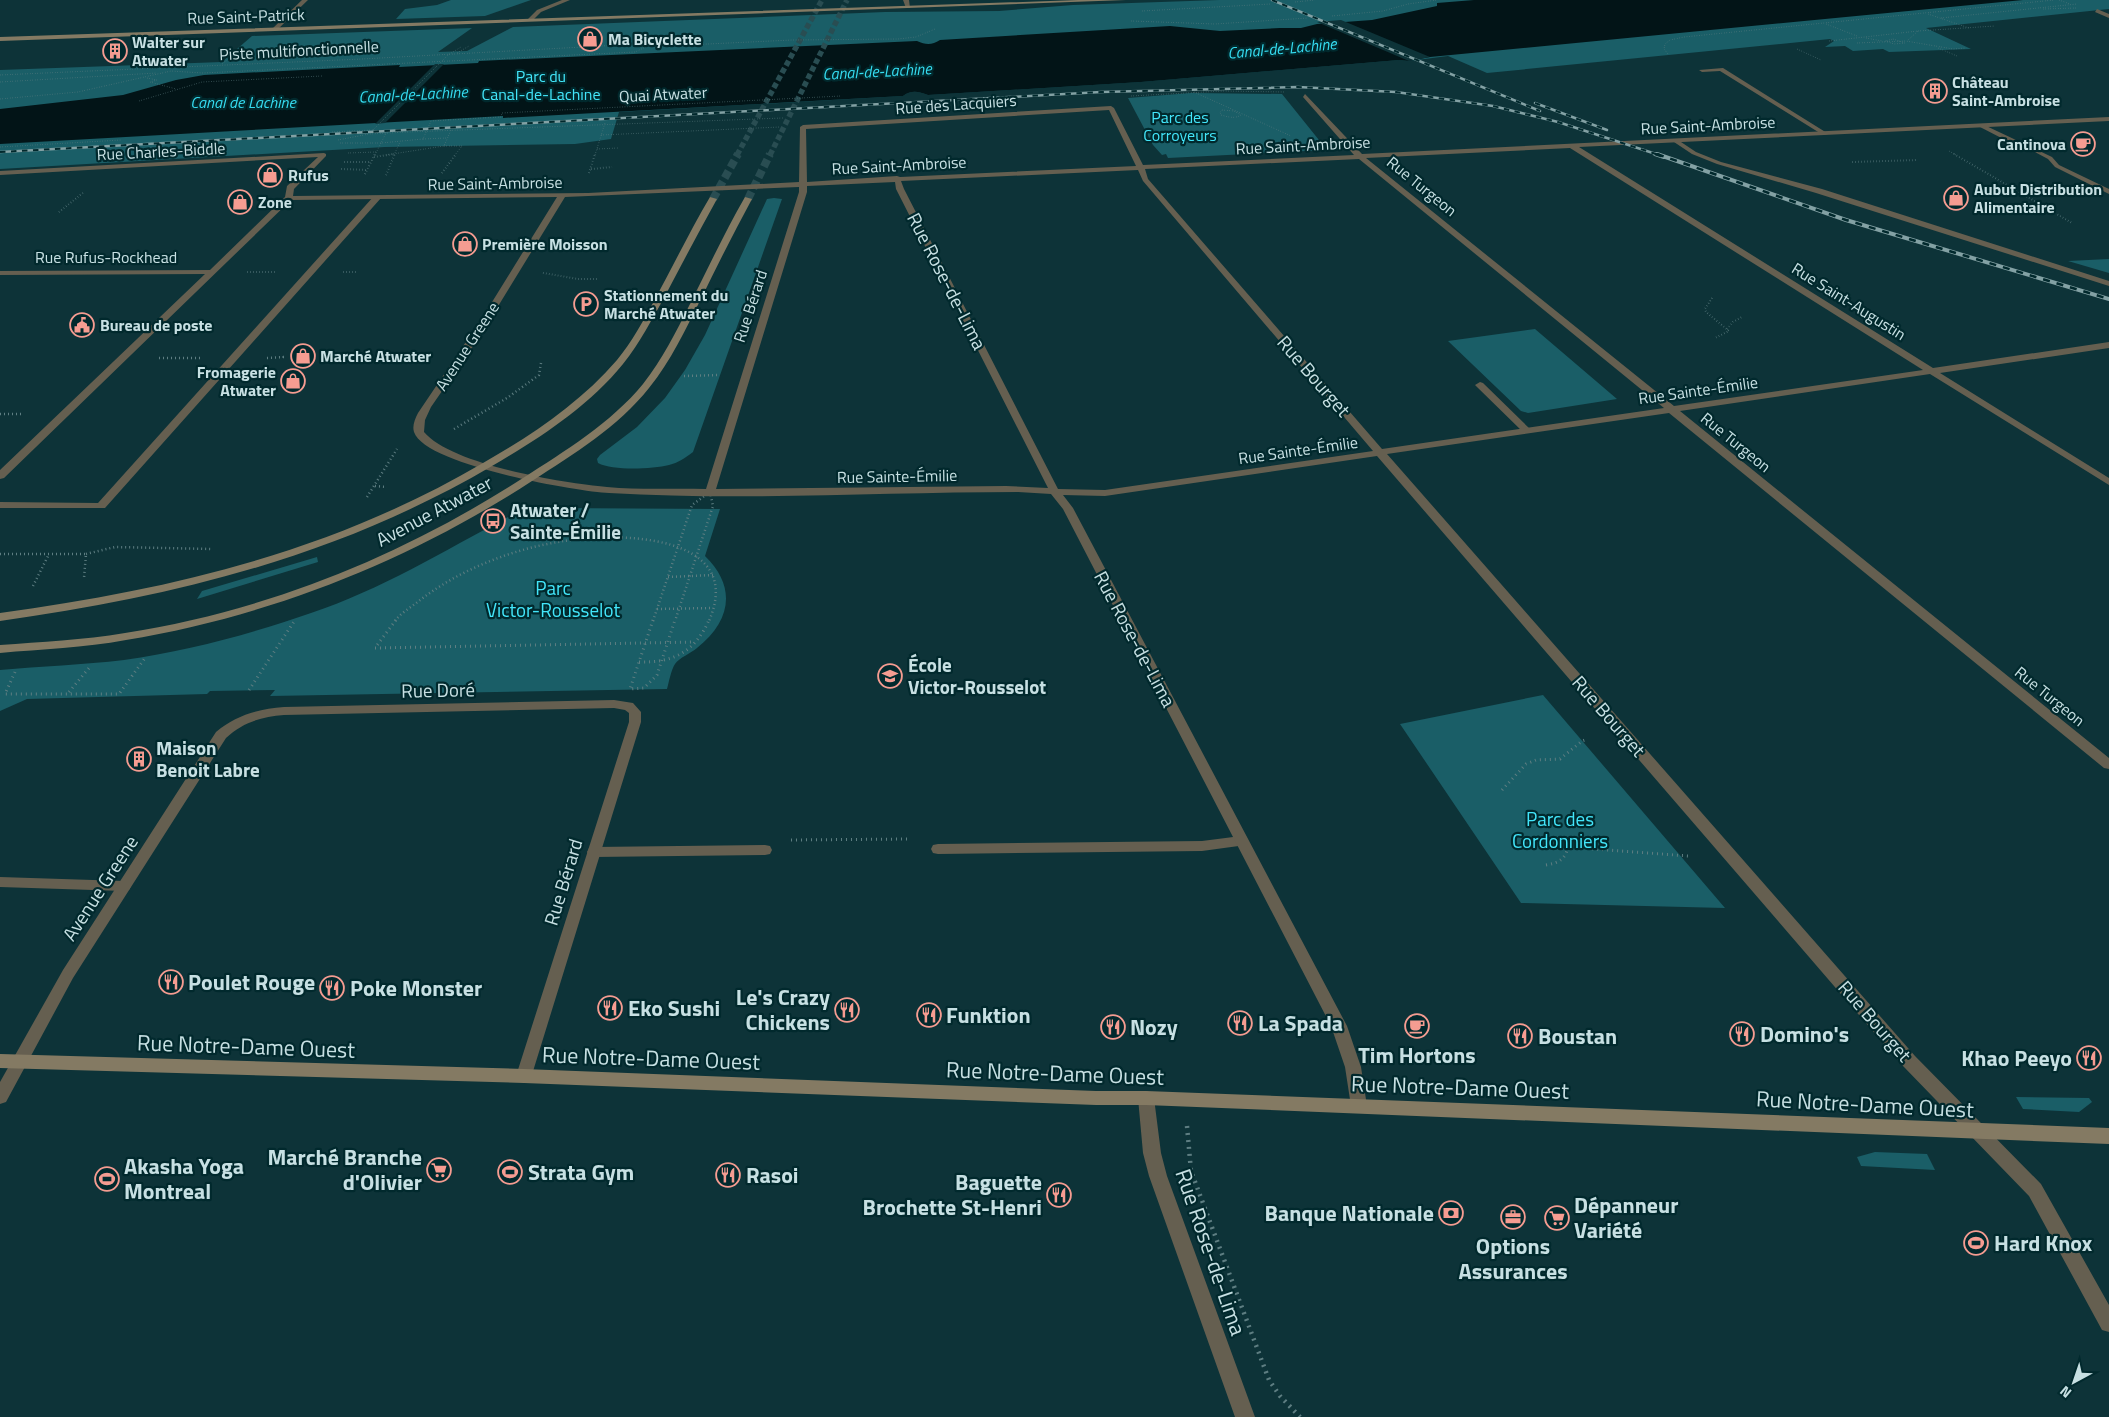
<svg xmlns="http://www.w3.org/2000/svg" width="2109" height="1417" font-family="'Titillium Web',sans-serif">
  <rect width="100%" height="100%" fill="#0d3338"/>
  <path fill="#1a5e67" d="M451,0H531L485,16L396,19L405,9L437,5Z
    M1219,0H2109V9L1926,28L1971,49L1889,52L1883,49L1853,51L1845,46L1825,47L1834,41L1830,39L1487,73L1448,56L1409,61L1399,60L1141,82L928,95C918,91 911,90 903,96L619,112L611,139L575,144L385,147L0,169V70L222,62L252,36L472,28L438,52L467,51L513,27L885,12L999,11L1073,5Z
    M1191,93L1282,94L1327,150L1168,158L1166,154L1162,155L1153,145L1128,98Z
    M774,198L782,199L693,452C685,458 678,463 669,465C652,469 613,471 598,463L597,459L600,455L637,427L665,398L685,370L705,335L767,199Z
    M2109,259V273L2068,261Z
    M1535,329L1617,399L1528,413L1521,411L1448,341Z
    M548,508L720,509L705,556C737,587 731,621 697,648C691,653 679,658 675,664C671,670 669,682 667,689L270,696L275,690L210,691L207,694L27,699L0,711V670C41,666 83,665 124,660C188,651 251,634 311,613C380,590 444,551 508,517L526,510Z
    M317,557L318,562L197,599L202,591Z
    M1543,695L1725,908L1521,903L1400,724Z
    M2016,1097L2089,1098L2092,1102L2079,1112L2023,1109Z
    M1875,1152L1927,1154L1935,1170L1861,1166L1857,1157Z"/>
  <path fill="#021417" d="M1474,0H2023L1430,57L1409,61L1399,60L1141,82L928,95C918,91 911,90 903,96L503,118V116L0,144V109L123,95L176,80L204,75L400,65L399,67L478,63L479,61L917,41C926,45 932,45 940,40L1170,26L1220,31L1280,28H1301L1317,24L1372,20L1437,6V3Z"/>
  <path fill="#0d3338" d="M1341,20L1430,57L1409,61L1317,22Z
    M435,64H444L385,123L375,124Z"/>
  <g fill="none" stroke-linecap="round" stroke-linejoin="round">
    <path stroke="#294d52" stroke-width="5.5" stroke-dasharray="5.5 3" stroke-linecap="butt" d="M737,155L822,0
      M770,155L847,0"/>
    <path stroke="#294d52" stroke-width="8" stroke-dasharray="8 4" stroke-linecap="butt" d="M713,199L738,154
      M748,199L770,154"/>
    <path stroke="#5e7e82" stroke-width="1" stroke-dasharray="0.5 2" stroke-linecap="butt" d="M2059,0L2070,4
      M1295,2L1315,0
      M2043,9L2077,8
      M1142,11L1271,4
      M1928,14L1969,28
      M1332,16L1383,11L1408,4L1437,0
      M1941,18L2077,4
      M1131,21L1215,24L1308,18
      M1826,24L1857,36
      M1918,31L1995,26
      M1866,38L1882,41
      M1893,39L1905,43L1894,44L1885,41Z
      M1829,41L1918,31L1907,41
      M666,43L687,45L792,40L898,39L916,37L935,29
      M1857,43L1906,41L1953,49L1965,48
      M1938,48L1957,56
      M1797,49L1821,60
      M457,53L469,46
      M1668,54L1664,49L1665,44L1670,40L1684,37L2054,0
      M222,64L234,54
      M0,75L362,59L638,44L691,39
      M147,78L157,80L150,82L176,89
      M0,82L157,73
      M1194,92L1291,136
      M1131,96L1223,91L1285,92
      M0,99L78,92L171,71L203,73L635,52L650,45
      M139,101L202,82L322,76
      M1222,110L1234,111L1241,115C1235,119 1228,117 1221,115L1220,112Z
      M373,130L448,55L461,47
      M332,132L373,130
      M601,135L780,127
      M423,139L447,138
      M338,140L369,134L407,132L783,118
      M340,143H381L423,139L431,121L501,117L502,113L841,96
      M444,146H462L455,155
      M0,147L121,140
      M597,149L618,148
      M1949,151L1956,155
      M348,153L376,152
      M375,155L386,133
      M386,155L444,146L451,130
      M394,155L400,142
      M595,155L605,123"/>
    <path stroke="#5e7e82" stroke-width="2" stroke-dasharray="0.5 2.5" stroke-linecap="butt" d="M1954,154L2072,223
      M374,157L394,154
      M344,162H370
      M1852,162L1918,160
      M341,169L367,170
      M591,169L612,167
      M442,173L456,154
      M589,173L595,154
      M365,174L375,154
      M386,175L395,154
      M59,212L84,192
      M247,272H276
      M343,272H358
      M543,273L578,279H599
      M1712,298L1705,309L1706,312L1729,331L1715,338
      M1727,329L1733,322L1742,317
      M282,357H285"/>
    <path stroke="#5e7e82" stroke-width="2.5" stroke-dasharray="1 3" stroke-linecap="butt" d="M159,358H200
      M267,358L285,357
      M684,376L720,375
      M0,414H22
      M454,429L507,398L539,375L541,363
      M375,486L387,487
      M367,497L397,449
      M0,554H86L84,578
      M86,554L115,547L212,549
      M668,577L713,575
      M33,586L49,554
      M657,609L713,608
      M395,621C400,614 408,609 415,604C456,571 511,549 564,541C616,532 747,533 709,621
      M653,621L692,505L710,492L713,506L675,621"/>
    <path stroke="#5e7e82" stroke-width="3" stroke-dasharray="1 4" stroke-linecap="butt" d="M396,620L375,648L695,642
      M653,620L630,689L644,688L657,675L675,620
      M639,662C673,663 695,652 709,620
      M15,672L5,694H119L145,658
      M249,690L295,620
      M69,692L89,668
      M1502,790L1526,764L1536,760L1560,759L1582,741L1588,739
      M791,840L907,839
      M1546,865C1558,863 1565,860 1568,847L1688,856"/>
    <path stroke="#5e7e82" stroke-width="4.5" stroke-dasharray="2 5" stroke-linecap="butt" d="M1187,1126L1191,1171L1269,1380L1280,1396L1300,1417"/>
    <path fill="#655f50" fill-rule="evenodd" d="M2097,9L2109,14V18L2095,12Z
      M1723,68L1827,133L1828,134L1823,135L1720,71L1702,72L1699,70Z
      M1982,124L2052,157L2059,165L2109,189V194L2055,167L2048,159L2033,151L2013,144L1980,127L1979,126Z
      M1674,140H1678L1696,152L1721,162L1822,189L2109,281V286L1816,193L1717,164L1692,154L1674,142Z
      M374,196L381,198L105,508H0V502L98,503Z
      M1480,382L1483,383L1530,429V433H1524L1477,387L1475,385Z
      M1241,836L1246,837L1248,841L1246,845L1202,851L938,854L933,853L931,849L933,845L938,844L1202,841Z
      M765,845L770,846L772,850L770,854L765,855L594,857L589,856L587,852L589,848L594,847Z
      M0,877L124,881L129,882L131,886L129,890L124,891L0,887Z"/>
    <path fill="#655f50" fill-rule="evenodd" d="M1305,94L1362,154L2109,117V121L1579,147L1933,368L2109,342V348L1940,373L2109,478V485L1930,374L1680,411L2109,758V769L2104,768L1669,413L1387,454L1915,1056L2041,1184L2109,1305V1332L2102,1330L2029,1196L1903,1066L1377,456L1105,496L1063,495L1073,508L1347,1026L1361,1067L1367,1106L1365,1111L1359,1113L1353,1111L1351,1106L1345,1067L1331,1026L1063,509L1051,494L1018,492C882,492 745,501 609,493C575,491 425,465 414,432C412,426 415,419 418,413L484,315L557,197L291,200L4,478L0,479V470L205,274L0,275V271L210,270L285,197L287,186L318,157L0,175V171L324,153L326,154V156L294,189L293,196L588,193L799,182L800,127L803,125L1111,106L1114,108L1143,165L1354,155L1303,97ZM1109,110L1136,166L900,177L897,176L807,182L806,129ZM1570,148L1923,370L1674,406L1366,158ZM1359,159L1664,408L1382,449L1148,179L1145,169ZM1138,170L1143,181L1373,451L1105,490L1058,489L904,189L901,181ZM895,182L896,189L1048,488L1006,486L716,489L807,192V186ZM799,187V192L706,489C673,488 639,490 607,487C563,483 452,465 424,432L425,420L431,407L478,339L565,197Z
      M614,700L633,703L641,712V722L530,1081L524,1083L518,1081L516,1076L629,722V713L625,710L614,708L284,715C261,717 243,722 226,738L73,978L6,1102L0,1104V1082L63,970L216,732C236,715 258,709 284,707Z
      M1146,1091L1152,1093L1154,1098L1161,1153L1167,1176L1255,1417H1235L1149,1176L1143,1153L1138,1098L1140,1093Z"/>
    <path fill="#655f50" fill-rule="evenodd" d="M302,0H308L277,30H273V28Z
      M562,0H570L541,12L532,21L527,20L537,10Z
      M903,0H909L910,8H906Z"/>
    <path fill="#847a63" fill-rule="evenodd" d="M1078,0H1126L0,41V37Z
      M710,197L717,199C699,231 682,264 665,296C652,319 640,343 623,364C588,407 540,438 492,466C337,557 176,596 0,621V613C173,589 331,552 483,463C532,435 580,403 617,360C632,342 643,321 654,301C673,266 690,231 710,197Z
      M745,197L752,199C734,232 717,266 701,299C685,330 671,361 649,388C618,427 574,454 532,481C409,561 271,616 126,640C84,648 42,649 0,653V645C41,642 83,640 125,633C267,611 402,556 523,478C565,451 611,423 643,384C662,360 676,332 690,304C708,268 725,232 745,197Z
      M0,1054L524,1069L1096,1091H1146L2109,1128V1144L1146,1105H1096L524,1083L0,1068Z"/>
    <g stroke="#83a1a4" stroke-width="2.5">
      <path id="rail-far1" d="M1272,0L1540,111
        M1535,103L1607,130
        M0,152L1101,92L1298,87L1396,92L1493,106L1558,122L1659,155
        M1657,154L1660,155"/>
    </g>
    <g stroke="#83a1a4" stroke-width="4">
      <path id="rail" d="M1655,154L1664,157
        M1657,154L1846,220L2109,299"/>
    </g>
    <use href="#rail-far1" stroke="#01292d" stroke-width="2" stroke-dasharray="5.5" stroke-linecap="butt"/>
    <use href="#rail" stroke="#01292d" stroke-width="2.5" stroke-dasharray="7" stroke-linecap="butt"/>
  </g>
  <defs>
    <g id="shop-ring" transform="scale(1.25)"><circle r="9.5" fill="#01292d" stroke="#f59c91" stroke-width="1.5"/><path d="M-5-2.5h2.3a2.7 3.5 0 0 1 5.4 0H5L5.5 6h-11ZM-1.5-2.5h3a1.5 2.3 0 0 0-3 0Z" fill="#f59c91"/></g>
    <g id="building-ring" transform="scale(1.25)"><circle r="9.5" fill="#01292d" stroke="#f59c91" stroke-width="1.5"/><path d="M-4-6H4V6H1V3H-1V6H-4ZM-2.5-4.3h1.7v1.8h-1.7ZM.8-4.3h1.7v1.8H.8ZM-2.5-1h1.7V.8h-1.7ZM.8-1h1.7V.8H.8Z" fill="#f59c91"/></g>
    <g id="cafe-ring" transform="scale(1.25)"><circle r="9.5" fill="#01292d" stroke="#f59c91" stroke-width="1.5"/><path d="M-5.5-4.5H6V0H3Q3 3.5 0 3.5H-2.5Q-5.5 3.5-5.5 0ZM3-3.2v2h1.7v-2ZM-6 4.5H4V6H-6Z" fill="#f59c91"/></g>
    <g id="parking-ring" transform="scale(1.25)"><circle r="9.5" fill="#01292d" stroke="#f59c91" stroke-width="1.5"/><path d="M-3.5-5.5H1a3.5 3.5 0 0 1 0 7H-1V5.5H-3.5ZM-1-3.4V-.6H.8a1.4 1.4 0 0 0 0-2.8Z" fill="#f59c91"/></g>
    <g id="civic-ring" transform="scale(1.25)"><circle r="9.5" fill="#01292d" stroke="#f59c91" stroke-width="1.5"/><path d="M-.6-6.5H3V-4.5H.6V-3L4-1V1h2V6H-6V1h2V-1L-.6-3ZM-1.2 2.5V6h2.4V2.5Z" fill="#f59c91"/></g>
    <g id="bus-ring" transform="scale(1.25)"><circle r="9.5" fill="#01292d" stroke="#f59c91" stroke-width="1.5"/><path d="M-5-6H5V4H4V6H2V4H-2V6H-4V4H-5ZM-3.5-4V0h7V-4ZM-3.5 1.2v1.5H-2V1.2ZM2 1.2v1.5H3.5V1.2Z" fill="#f59c91"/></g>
    <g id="school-ring" transform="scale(1.25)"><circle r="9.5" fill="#01292d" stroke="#f59c91" stroke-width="1.5"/><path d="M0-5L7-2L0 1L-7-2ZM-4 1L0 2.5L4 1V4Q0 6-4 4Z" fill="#f59c91"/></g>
    <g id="restaurant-ring" transform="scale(1.25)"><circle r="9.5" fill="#01292d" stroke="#f59c91" stroke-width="1.5"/><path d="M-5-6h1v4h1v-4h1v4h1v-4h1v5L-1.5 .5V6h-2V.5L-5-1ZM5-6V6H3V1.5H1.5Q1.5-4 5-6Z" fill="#f59c91"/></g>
    <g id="supermarket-ring" transform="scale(1.25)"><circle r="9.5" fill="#01292d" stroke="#f59c91" stroke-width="1.5"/><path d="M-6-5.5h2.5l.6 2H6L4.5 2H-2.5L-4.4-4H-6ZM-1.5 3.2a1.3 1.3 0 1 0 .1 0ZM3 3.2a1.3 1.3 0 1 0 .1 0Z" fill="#f59c91"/></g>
    <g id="stadium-ring" transform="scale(1.25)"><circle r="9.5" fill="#01292d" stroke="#f59c91" stroke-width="1.5"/><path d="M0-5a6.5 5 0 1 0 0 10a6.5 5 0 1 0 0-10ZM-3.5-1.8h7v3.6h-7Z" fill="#f59c91"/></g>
    <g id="bank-ring" transform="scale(1.25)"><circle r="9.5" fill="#01292d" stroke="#f59c91" stroke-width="1.5"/><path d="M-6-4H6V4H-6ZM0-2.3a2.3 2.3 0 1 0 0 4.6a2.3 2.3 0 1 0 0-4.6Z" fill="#f59c91"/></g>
    <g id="office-ring" transform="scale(1.25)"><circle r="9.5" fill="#01292d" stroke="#f59c91" stroke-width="1.5"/><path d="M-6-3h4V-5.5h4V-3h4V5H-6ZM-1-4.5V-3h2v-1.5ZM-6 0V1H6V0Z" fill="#f59c91"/></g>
  </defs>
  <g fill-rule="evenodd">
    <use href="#shop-ring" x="590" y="39"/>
    <use href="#building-ring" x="115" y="51"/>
    <use href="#building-ring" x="1935" y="91"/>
    <use href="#cafe-ring" x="2083" y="144"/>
    <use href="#shop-ring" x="270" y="175"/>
    <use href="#shop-ring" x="1956" y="198"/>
    <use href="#shop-ring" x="240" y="202"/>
    <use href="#shop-ring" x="465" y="244"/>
    <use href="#parking-ring" x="586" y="304"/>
    <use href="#civic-ring" x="82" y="325"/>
    <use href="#shop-ring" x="303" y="356"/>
    <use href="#shop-ring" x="293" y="381"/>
    <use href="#bus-ring" x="493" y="521"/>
    <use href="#school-ring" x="890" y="676"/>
    <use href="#building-ring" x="139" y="759"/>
    <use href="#restaurant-ring" x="171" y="982"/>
    <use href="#restaurant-ring" x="332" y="988"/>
    <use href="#restaurant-ring" x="610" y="1008"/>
    <use href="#restaurant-ring" x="847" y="1010"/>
    <use href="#restaurant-ring" x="929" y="1015"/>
    <use href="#restaurant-ring" x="1240" y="1023"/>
    <use href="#cafe-ring" x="1417" y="1026"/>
    <use href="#restaurant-ring" x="1113" y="1027"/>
    <use href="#restaurant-ring" x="1742" y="1034"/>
    <use href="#restaurant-ring" x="1520" y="1036"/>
    <use href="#restaurant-ring" x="2089" y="1058"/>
    <use href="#supermarket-ring" x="439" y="1170"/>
    <use href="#stadium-ring" x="510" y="1172"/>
    <use href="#restaurant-ring" x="728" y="1175"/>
    <use href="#stadium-ring" x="107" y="1179"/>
    <use href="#restaurant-ring" x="1059" y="1195"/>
    <use href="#bank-ring" x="1451" y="1213"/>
    <use href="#office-ring" x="1513" y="1217"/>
    <use href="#supermarket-ring" x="1557" y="1218"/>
    <use href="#stadium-ring" x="1976" y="1243"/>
  </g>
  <g text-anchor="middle" stroke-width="4.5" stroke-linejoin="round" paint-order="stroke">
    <g font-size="16" fill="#c7e0e3" stroke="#01292d">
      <text transform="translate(246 16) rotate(-2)" y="6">Rue Saint-Patrick</text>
      <text transform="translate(299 50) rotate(-3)" y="6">Piste multifonctionnelle</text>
      <text transform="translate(663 94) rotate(-3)" y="6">Quai Atwater</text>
      <text transform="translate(956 104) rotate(-4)" y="6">Rue des Lacquiers</text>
      <text transform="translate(1708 125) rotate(-3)" y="6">Rue Saint-Ambroise</text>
      <text transform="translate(1303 145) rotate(-3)" y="6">Rue Saint-Ambroise</text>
      <text transform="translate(161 151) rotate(-3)" y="6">Rue Charles-Biddle</text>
      <text transform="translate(899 165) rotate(-3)" y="6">Rue Saint-Ambroise</text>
      <text transform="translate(495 183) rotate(-1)" y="6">Rue Saint-Ambroise</text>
      <text transform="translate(1422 186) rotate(39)" y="6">Rue Turgeon</text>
      <text x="106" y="263">Rue Rufus-Rockhead</text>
      <text transform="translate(1849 301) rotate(32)" y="6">Rue Saint-Augustin</text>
      <text transform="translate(750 306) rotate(-72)" y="6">Rue Bérard</text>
      <text transform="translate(467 346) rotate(-57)" y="6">Avenue Greene</text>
      <text transform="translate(1698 390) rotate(-8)" y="6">Rue Sainte-Émilie</text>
      <text transform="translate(1736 442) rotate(39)" y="6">Rue Turgeon</text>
      <text transform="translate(1298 450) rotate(-8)" y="6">Rue Sainte-Émilie</text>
      <text transform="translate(897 476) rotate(-1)" y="6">Rue Sainte-Émilie</text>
      <text transform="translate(2050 696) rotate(39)" y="6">Rue Turgeon</text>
    </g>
    <g font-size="16" font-weight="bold" fill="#c7e0e3" stroke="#01292d" text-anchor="start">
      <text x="608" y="45">Ma Bicyclette</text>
      <text x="132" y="48">Walter sur<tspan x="132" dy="18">Atwater</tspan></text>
      <text x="1952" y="88">Château<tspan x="1952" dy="18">Saint-Ambroise</tspan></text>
      <text x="2066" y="150" text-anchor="end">Cantinova</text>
      <text x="288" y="181">Rufus</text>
      <text x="1974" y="195">Aubut Distribution<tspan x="1974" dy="18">Alimentaire</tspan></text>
      <text x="258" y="208">Zone</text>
      <text x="482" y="250">Première Moisson</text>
      <text x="604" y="301">Stationnement du<tspan x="604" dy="18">Marché Atwater</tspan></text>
      <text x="100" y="331">Bureau de poste</text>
      <text x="320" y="362">Marché Atwater</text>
      <text x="276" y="378" text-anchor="end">Fromagerie<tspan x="276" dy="18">Atwater</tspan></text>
    </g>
    <g font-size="16" font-style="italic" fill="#35dcf0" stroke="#01292d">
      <text transform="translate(1282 48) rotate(-5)" y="6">Canal-de-Lachine</text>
      <text transform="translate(877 71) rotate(-3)" y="6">Canal-de-Lachine</text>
      <text transform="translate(413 94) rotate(-3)" y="6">Canal-de-Lachine</text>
      <text x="243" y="108">Canal de Lachine</text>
    </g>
    <g font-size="16" fill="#43e6fa" stroke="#01292d">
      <text x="541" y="82">Parc du<tspan x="541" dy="18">Canal-de-Lachine</tspan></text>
      <text x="1180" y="123">Parc des<tspan x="1180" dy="18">Corroyeurs</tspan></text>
    </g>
    <g font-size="19" fill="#c7e0e3" stroke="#01292d">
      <text transform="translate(947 281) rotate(63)" y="7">Rue Rose-de-Lima</text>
      <text transform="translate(1314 376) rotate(49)" y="7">Rue Bourget</text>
      <text transform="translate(434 511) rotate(-28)" y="7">Avenue Atwater</text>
      <text transform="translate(1135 639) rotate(62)" y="7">Rue Rose-de-Lima</text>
      <text transform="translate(438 690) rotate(-1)" y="7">Rue Doré</text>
      <text transform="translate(1609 716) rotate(49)" y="7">Rue Bourget</text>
      <text transform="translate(563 882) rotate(-73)" y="7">Rue Bérard</text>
      <text transform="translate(100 888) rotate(-57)" y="7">Avenue Greene</text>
      <text transform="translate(1875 1021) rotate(49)" y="7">Rue Bourget</text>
    </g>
    <g font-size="19" font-weight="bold" fill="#c7e0e3" stroke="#01292d" text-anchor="start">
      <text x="510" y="517">Atwater /<tspan x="510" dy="22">Sainte-Émilie</tspan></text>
      <text x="908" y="672">École<tspan x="908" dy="22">Victor-Rousselot</tspan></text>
      <text x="156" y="755">Maison<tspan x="156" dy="22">Benoit Labre</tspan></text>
    </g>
    <g font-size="19" fill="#43e6fa" stroke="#01292d">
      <text x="553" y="595">Parc<tspan x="553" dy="22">Victor-Rousselot</tspan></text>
      <text x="1560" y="826">Parc des<tspan x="1560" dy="22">Cordonniers</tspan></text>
    </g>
    <g font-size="22" font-weight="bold" fill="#c7e0e3" stroke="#01292d" text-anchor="start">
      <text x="188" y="990">Poulet Rouge</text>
      <text x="350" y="996">Poke Monster</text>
      <text x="830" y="1005" text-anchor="end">Le's Crazy<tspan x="830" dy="25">Chickens</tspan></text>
      <text x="628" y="1016">Eko Sushi</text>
      <text x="946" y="1023">Funktion</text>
      <text x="1258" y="1031">La Spada</text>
      <text x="1130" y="1035">Nozy</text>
      <text x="1760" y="1042">Domino's</text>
      <text x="1538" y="1044">Boustan</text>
      <text x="1417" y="1063" text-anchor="middle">Tim Hortons</text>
      <text x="2072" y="1066" text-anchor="end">Khao Peeyo</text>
      <text x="422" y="1165" text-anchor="end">Marché Branche<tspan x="422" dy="25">d'Olivier</tspan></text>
      <text x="124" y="1174">Akasha Yoga<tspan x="124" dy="25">Montreal</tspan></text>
      <text x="528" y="1180">Strata Gym</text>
      <text x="746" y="1183">Rasoi</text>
      <text x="1042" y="1190" text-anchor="end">Baguette<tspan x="1042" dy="25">Brochette St-Henri</tspan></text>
      <text x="1574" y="1213">Dépanneur<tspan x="1574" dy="25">Variété</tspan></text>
      <text x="1434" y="1221" text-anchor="end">Banque Nationale</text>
      <text x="1994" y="1251">Hard Knox</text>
      <text x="1513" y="1254" text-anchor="middle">Options<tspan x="1513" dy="25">Assurances</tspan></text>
    </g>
    <g font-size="22" fill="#c7e0e3" stroke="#01292d">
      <text transform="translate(246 1046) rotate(2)" y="8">Rue Notre-Dame Ouest</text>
      <text transform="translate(651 1058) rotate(2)" y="8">Rue Notre-Dame Ouest</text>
      <text transform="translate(1055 1073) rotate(2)" y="8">Rue Notre-Dame Ouest</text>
      <text transform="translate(1460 1087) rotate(2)" y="8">Rue Notre-Dame Ouest</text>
      <text transform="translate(1865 1104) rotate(3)" y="8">Rue Notre-Dame Ouest</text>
      <text transform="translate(1211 1252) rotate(71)" y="8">Rue Rose-de-Lima</text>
    </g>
  </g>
  <g transform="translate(2074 1382) rotate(220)" stroke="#01292d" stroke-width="4" paint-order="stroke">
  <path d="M0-4L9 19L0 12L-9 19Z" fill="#c7e0e3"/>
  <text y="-8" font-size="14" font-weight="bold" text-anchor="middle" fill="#c7e0e3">N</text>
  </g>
</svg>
